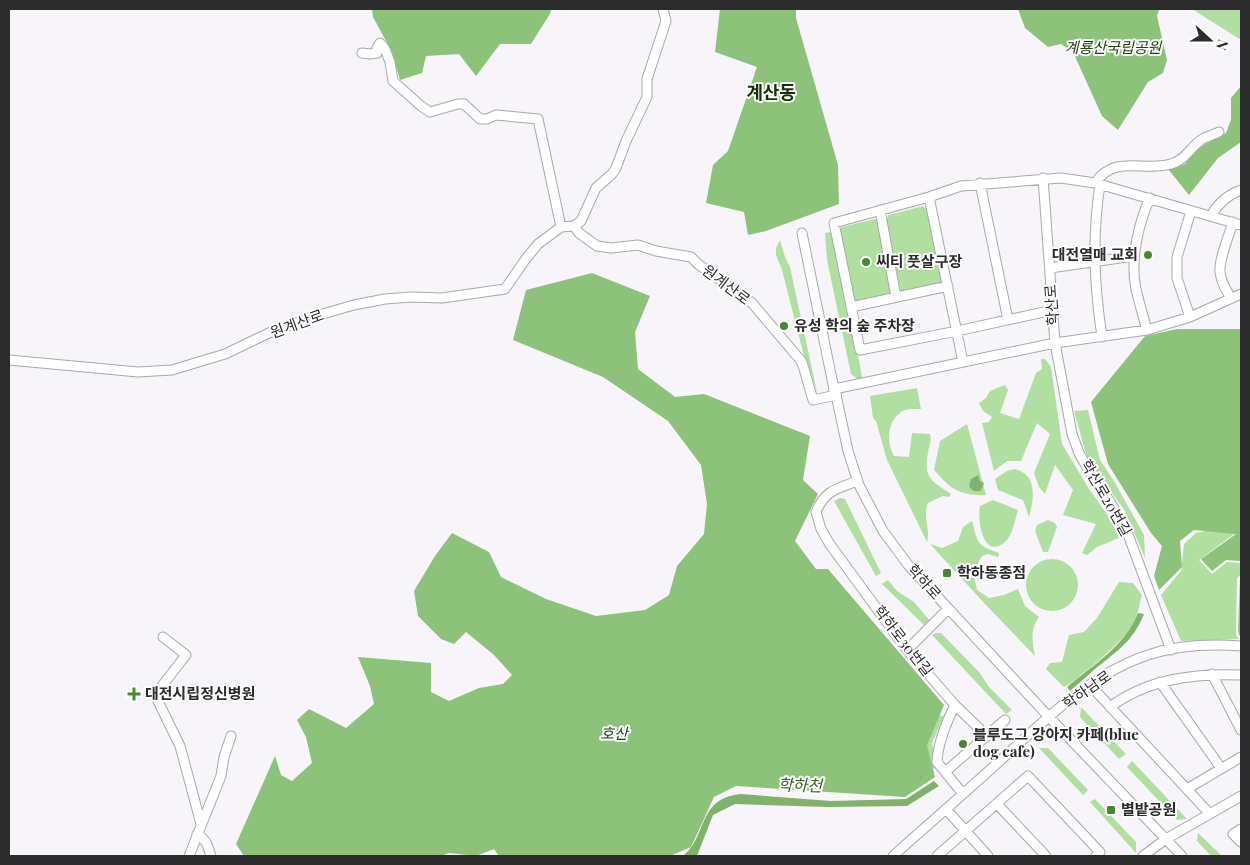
<svg xmlns="http://www.w3.org/2000/svg" width="1250" height="865" font-family="'Playfair Display','Noto Sans KR',serif">
  <rect width="100%" height="100%" fill="#f7f5f9"/>
  <path fill="#b1dea1" d="M1192,9H1241V40Z
    M923,206L927,210L943,283L905,294L901,292L886,219L889,215Z
    M875,219L879,222L893,293L858,303L853,301L839,231L842,227Z
    M831,232L859,360L862,378L859,380L851,374L827,260L825,233Z
    M780,240L785,257L790,267L817,392L807,361L804,356L782,270L776,255V248Z
    M1041,359H1045L1051,367L1062,444L1089,489L1111,520L1119,538L1097,547L1087,555L1082,553L1096,524L1063,515L1073,490L1055,465L1045,494L1039,487L1034,473L1050,434L1037,423L1021,461H1007L994,471L982,423L989,422L992,417L983,411L979,403L986,398L990,391L1005,385L1008,390L1000,413L1019,419L1036,373L1042,369Z
    M917,388L921,409C915,409 906,408 901,412C887,422 886,442 894,456L909,457L912,433L930,434C932,442 929,445 928,453C923,478 932,481 951,494L949,497L943,496L928,503C922,517 931,529 927,542L887,460L876,421L873,418L870,396Z
    M1088,410L1100,460L1114,481L1144,535L1145,558L1124,509L1088,461L1074,411Z
    M967,424L986,495C958,495 952,490 934,470L940,441Z
    M1015,469C1038,475 1034,499 1029,517L1023,500L998,490L995,479L1007,471Z
    M840,498L845,499L881,573L876,576L834,501Z
    M993,500L1018,510C1015,519 1013,535 1005,542C983,561 977,519 980,506Z
    M1048,520L1055,523L1057,527L1048,552H1043L1035,531L1037,525Z
    M972,521C978,543 976,545 999,553L998,557L988,554L982,556C973,572 973,571 977,590L989,598L1004,595L1018,589L1025,606L1039,617C1030,629 1032,642 1035,656L985,604L930,544L942,548L958,541L963,527Z
    M1229,526L1234,534L1199,560L1212,574L1227,562L1241,563V575L1237,578L1236,635L1239,639L1181,641L1161,595L1181,571L1184,544L1196,533Z
    M1026 585a26 26 0 1 1 52 0a26 26 0 1 1-52 0Z
    M888,580L897,591L914,602L930,621V623L926,627L882,584Z
    M1119,582L1133,583L1142,595C1139,605 1138,616 1133,625C1128,636 1075,683 1064,687L1046,669L1050,663L1062,662L1069,635L1084,632L1097,618Z
    M936,633H941L979,672L989,687L1012,710L1006,714L932,635Z
    M1081,707L1126,754L1119,759L1080,717Z
    M928,713L944,716L932,743L937,769L921,766Z
    M1039,748H1048L1088,790L1083,795Z
    M1132,761L1187,819L1177,820L1127,767Z
    M1095,799L1136,842V853L1090,802Z
    M1198,833L1222,856H1211L1197,841Z"/>
  <path fill="#8cc279" d="M372,9H550L551,12L531,44H500L476,76L459,54L426,56L422,73L400,80L392,52L373,17Z
    M720,9H796V18L838,165L839,204L766,231L748,235L744,212L706,203L713,165L728,151L757,67L715,52Z
    M1018,9H1159L1157,16L1167,60L1163,73L1148,82L1118,130L1102,116L1073,52L1061,44L1048,47L1025,28Z
    M1241,86V142L1218,158L1189,195L1168,169L1185,164L1194,150L1226,133L1231,120V98Z
    M592,273L650,296L635,332L638,369L675,397L704,394L810,436L803,480L818,494L795,541L816,569H828L944,705L927,745L935,777L905,797L736,786L714,797L691,847L670,856H499L494,849L476,856L449,853L441,856H244L236,844L275,756L281,775L292,781L312,763L306,737L297,720L309,709L346,728L374,704L370,686L358,657L431,663V692L449,701L479,688L503,684L512,675L494,655L466,632L454,644L441,639L418,616L414,591L435,556L452,533L489,552L501,577L546,599L596,616L645,610L669,595L677,566L704,534L707,504L701,465L668,421L603,377L513,340L526,290Z
    M1177,329H1241V561L1226,560L1212,571L1201,559L1236,534L1194,530L1180,541L1182,567L1159,590L1154,576L1162,546L1151,533L1108,464L1091,402L1145,336Z
    M1240,579H1241V640L1238,631Z"/>
  <path fill="#7fb36b" d="M978,475L980,481L984,483L981,491C975,492 972,491 969,486L971,479Z
    M1138,613L1144,614C1135,636 1124,646 1105,661C1093,670 1082,681 1070,691L1067,687C1091,667 1127,644 1138,613Z
    M934,781L939,786L907,806L827,807L735,804L713,815L697,856H683C708,836 697,798 741,794L831,801L906,799Z"/>
  <g fill="none" stroke-linecap="round" stroke-linejoin="round">
    <g stroke="#aaa8ab" stroke-width="11">
      <path id="minor" d="M362,53L369,54L377,53V48L380,43L385,49L390,62L393,81L421,106L430,112L458,104H464L480,119H487L496,115L538,119L561,227
        M1043,178L1055,343L1072,434L1079,453L1089,471L1109,500L1126,529L1171,650
        M980,183L1008,320
        M1095,183C1115,154 1143,172 1171,164C1184,161 1191,147 1201,140C1207,136 1213,135 1219,132
        M1100,184C1092,238 1094,283 1102,337
        M929,197L963,362
        M880,210L896,297
        M1211,216C1218,203 1227,195 1241,190
        M574,226L581,221L596,188L612,174L616,168L626,141L647,97V79L666,21L663,9
        M802,233L834,389L1055,343L1147,330L1190,317L1241,294
        M1050,268L1134,256
        M1231,298C1226,290 1221,282 1220,272C1219,258 1229,236 1233,222
        M851,307L948,286
        M1053,310L957,331L860,350L834,223L929,197L961,186L1061,178L1095,183L1241,225
        M1190,317L1177,278V257L1191,211
        M1147,330C1143,316 1139,302 1136,289C1130,261 1138,224 1150,198
        M9,360L138,372L172,370L225,354L271,332L312,317L354,305L385,299L411,297L442,298L505,289L525,260L538,244L561,227L574,226L579,233L597,246L611,248L638,245L656,251L691,257L698,264L752,303L802,362L813,400L836,395L848,451L859,485L883,531L909,566L1049,717L1182,856
        M857,481C837,489 825,490 816,512L821,529L829,543L907,650L955,705L987,736
        M163,637L186,655L155,695L180,746L201,824
        M907,650L948,609
        M1212,674L1241,730
        M1160,682L1221,768
        M1090,685L1210,814
        M955,705C946,723 938,742 937,762L963,794
        M1110,707C1148,679 1194,673 1241,675
        M945,772L1005,720
        M1187,789L1241,757
        M997,804L1046,856
        M946,809L988,856
        M1241,829L1233,834L1241,842
        M197,834C206,839 208,846 211,856
        M189,856L221,776L224,757L231,736
        M893,856C930,823 967,791 1003,758C1047,718 1093,672 1151,654C1179,645 1212,644 1241,646
        M937,856L1028,776L1100,852L1096,856
        M1143,856L1166,839L1241,796"/>
    </g>
    <g stroke="#aaa8ab" stroke-width="12">
      <path id="major" d="M834,389L836,395"/>
    </g>
    <use href="#minor" stroke="#fff" stroke-width="9"/>
    <use href="#major" stroke="#fff" stroke-width="10"/>
  </g>
  <g fill="#48892c" stroke="#fff" stroke-width="2">
    <circle cx="1148" cy="255" r="5"/>
    <circle cx="866" cy="262" r="5"/>
    <circle cx="784" cy="326" r="5"/>
    <rect x="942" y="568" width="10" height="10" rx="2.5"/>
    <path d="M131.5 686.5h5v5h5v5h-5v5h-5v-5h-5v-5h5z"/>
    <circle cx="963" cy="744" r="5"/>
    <rect x="1106" y="805" width="10" height="10" rx="2.5"/>
  </g>
  <g text-anchor="middle" stroke-width="4" stroke-linejoin="round" paint-order="stroke">
    <g font-size="15" font-style="italic" fill="#224413" stroke="#fff">
      <text x="1113" y="53">계룡산국립공원</text>
      <text x="614" y="739">호산</text>
    </g>
    <g font-size="15" font-weight="bold" fill="#2d2c2d" stroke="#fff" text-anchor="start">
      <text x="1138" y="260" text-anchor="end">대전열매 교회</text>
      <text x="876" y="267">씨티 풋살구장</text>
      <text x="794" y="331">유성 학의 숲 주차장</text>
      <text x="957" y="578">학하동종점</text>
      <text x="145" y="699">대전시립정신병원</text>
      <text x="973" y="740">블루도그 강아지 카페(blue<tspan x="973" dy="17">dog cafe)</tspan></text>
      <text x="1121" y="815">별밭공원</text>
    </g>
    <g font-size="15" fill="#2d2c2d" stroke="#fff">
      <text transform="translate(726 285) rotate(37)" y="5">원계산로</text>
      <text transform="translate(1052 305) rotate(-94)" y="5">학산로</text>
      <text transform="translate(297 324) rotate(-20)" y="5">원계산로</text>
      <text transform="translate(1106 498) rotate(60)" y="5">학산로20번길</text>
      <text transform="translate(924 582) rotate(48)" y="5">학하로</text>
      <text transform="translate(903 641) rotate(52)" y="5">학하로30번길</text>
      <text transform="translate(1087 690) rotate(-35)" y="5">학하남로</text>
    </g>
    <g font-size="16" font-style="italic" fill="#33641d" stroke="#fff">
      <text transform="translate(800 785) rotate(1)" y="6">학하천</text>
    </g>
    <g font-size="18" font-weight="bold" fill="#143305" stroke="#fff">
      <text x="771" y="99">계산동</text>
    </g>
  </g>
  <rect width="1250" height="865" fill="none" stroke="#2d2c2d" stroke-width="20"/>
  <g transform="translate(1210 40) rotate(111)" stroke="#ffffff" stroke-width="4" paint-order="stroke">
  <path d="M0-4L9 19L0 12L-9 19Z" fill="#2d2c2d"/>
  <text y="-8" font-size="14" font-weight="bold" text-anchor="middle" fill="#2d2c2d">N</text>
  </g>
</svg>
